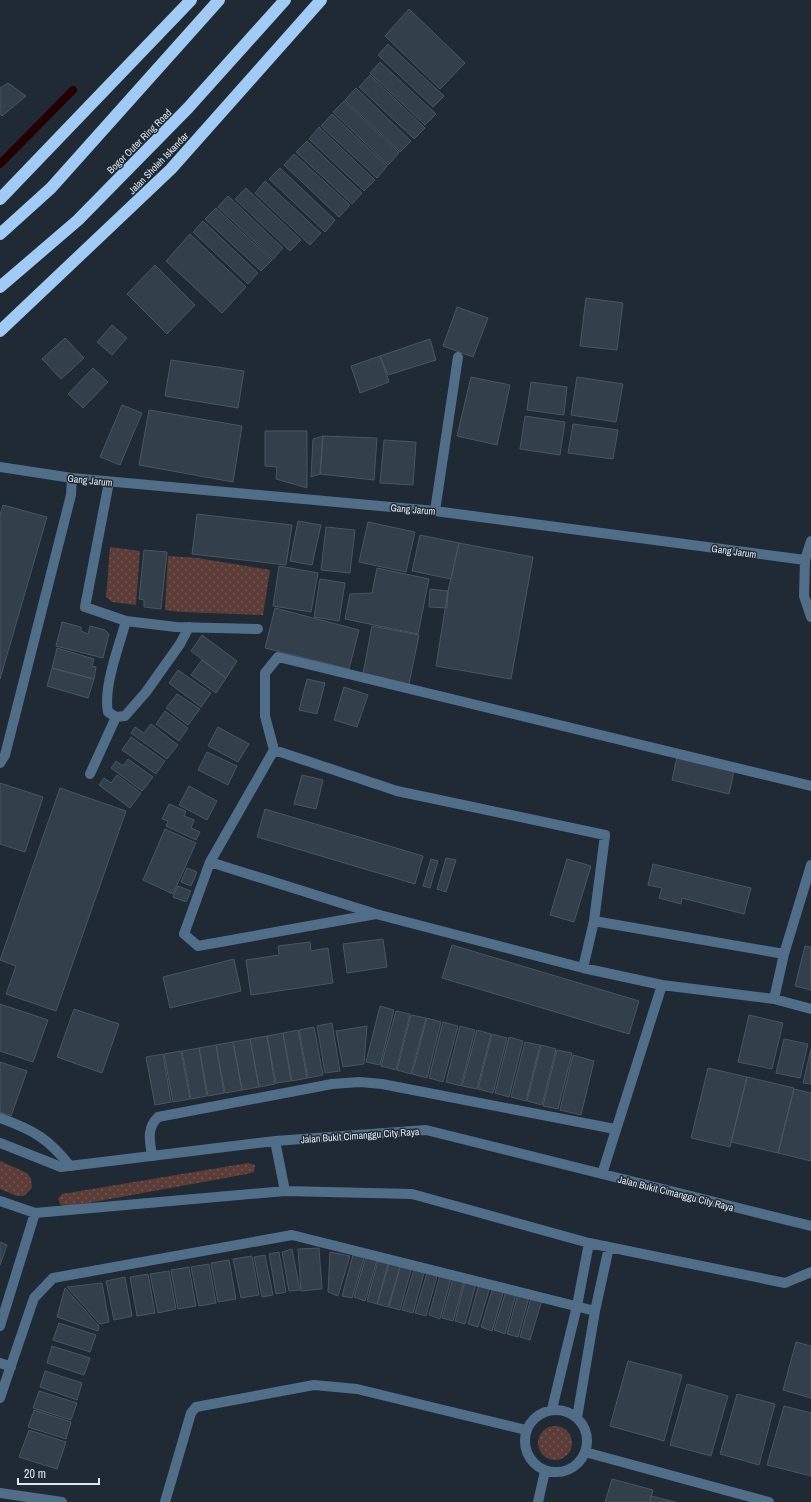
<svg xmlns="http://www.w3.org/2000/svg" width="811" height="1502" font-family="'Archivo Narrow',sans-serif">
  <defs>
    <pattern id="grass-dots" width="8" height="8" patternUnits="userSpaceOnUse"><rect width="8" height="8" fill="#5c3c37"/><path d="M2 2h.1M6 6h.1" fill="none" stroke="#735854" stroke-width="1.8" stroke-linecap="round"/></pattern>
  </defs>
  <rect width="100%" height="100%" fill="#1f2a35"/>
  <path fill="url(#grass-dots)" d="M110,547L140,551L136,605L112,602L106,597Z
    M168,556L198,558L270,570L263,615L181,612L165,610Z
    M0,1161L27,1173L31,1178L32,1188L24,1196H17L0,1189Z
    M248,1163L255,1165L254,1172L247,1174L66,1207L60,1204L58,1199L62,1194Z
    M538 1443a17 17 0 1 1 34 0a17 17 0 1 1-34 0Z"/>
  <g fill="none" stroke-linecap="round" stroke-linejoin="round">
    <path stroke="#220100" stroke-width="8" d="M0,164L73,90"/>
  </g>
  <path fill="#333f4a" stroke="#495561" d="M409,9L465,63L440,89L385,36Z
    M388,44L444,96L433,107L378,55Z
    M380,62L436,114L425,125L370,73Z
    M370,75L425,128L414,139L359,87Z
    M8,83L26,96L2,116L0,114V88Z
    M356,88L411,141L400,152L345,100Z
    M344,101L399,153L388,165L333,112Z
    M332,114L387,166L377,178L321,126Z
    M319,127L375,180L364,191L309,139Z
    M307,141L362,193L352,204L296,152Z
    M294,154L350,205L339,217L284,165Z
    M280,168L335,220L325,232L269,179Z
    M265,181L321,233L310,245L255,193Z
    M246,188L301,240L290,251L235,199Z
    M228,196L283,248L273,259L218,207Z
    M216,208L272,260L261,271L205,219Z
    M203,221L258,273L248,284L193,232Z
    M190,234L246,287L222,313L166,261Z
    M155,265L195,305L167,334L127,294Z
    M586,298L623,303L617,350L580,346Z
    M457,307L488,318L473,357L443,346Z
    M112,325L127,338L112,355L97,342Z
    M65,338L84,358L61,379L42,359Z
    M430,339L436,360L388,375L380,356Z
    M380,356L389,382L360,393L351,366Z
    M171,360L244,371L238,408L165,396Z
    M93,368L108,382L83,408L68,394Z
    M471,377L510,385L497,445L457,436Z
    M577,377L623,384L616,422L571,415Z
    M531,382L567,387L564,415L527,410Z
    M122,405L142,413L120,465L100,457Z
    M149,410L242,426L233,482L139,465Z
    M525,416L565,422L560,455L520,449Z
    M573,424L618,430L613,459L568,453Z
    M265,431H307V488L276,479L277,467L265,466Z
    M323,436L377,438L374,480L320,474Z
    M323,436L320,474L311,477L313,439Z
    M384,440L416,442L413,485L380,483Z
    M3,505L47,517L0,679V515Z
    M197,514L292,525L286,565L192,554Z
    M298,521L321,525L312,565L290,561Z
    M368,522L415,532L406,572L359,562Z
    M326,527L355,530L350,573L321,570Z
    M420,535L459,543L451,579L412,571Z
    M459,543L533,557L511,679L436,666L448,591Z
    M144,550L167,552L161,609L144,607V600L139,599Z
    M279,566L318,573L311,612L273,606Z
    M377,568L429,579L418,634L345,619L350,594L372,593Z
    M320,579L345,583L339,621L314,617Z
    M430,589L448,591L447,608L429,607Z
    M275,608L359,630L349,669L265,648Z
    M62,622L81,627V631L88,634L90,626L105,630L109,634L103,658L56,646Z
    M372,626L419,635L409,684L363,674Z
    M202,635L237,661L226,678L191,651Z
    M57,648L94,659L92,666L96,667L94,679L52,668Z
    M202,660L226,678L216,693L191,675Z
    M52,668L94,679L88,698L47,686Z
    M178,670L211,693L201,707L169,683Z
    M307,679L325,683L317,714L299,710Z
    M344,687L368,695L357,727L334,720Z
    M177,694L200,709L188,725L166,708Z
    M165,711L188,728L179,741L156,724Z
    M151,724L178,745L167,759L131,733L135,727L144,733Z
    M218,727L249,744L238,762L208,746Z
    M131,737L165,761L156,774L122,750Z
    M207,752L237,766L228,785L198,770Z
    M677,757L734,771L729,794L672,780Z
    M128,759L153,777L142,791L111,768L116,761L123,766Z
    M117,775L141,793L130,808L99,785L104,778L111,783Z
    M302,775L323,780L316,809L294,804Z
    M0,783L43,797L25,852L0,844Z
    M189,786L217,801L207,820L179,805Z
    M60,788L126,811L56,1011L6,994L16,966L0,960Z
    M169,804L186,811L184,816L194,820L191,828L200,832L196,840L166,826L168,821L162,819Z
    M265,809L423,856L415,884L257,837Z
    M165,829L196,843L173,894L143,880Z
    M446,858L456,860L446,892L437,889Z
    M431,859L438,861L430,888L423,886Z
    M567,859L591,866L574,922L550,915Z
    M653,864L751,888L744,914L682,898L681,904L659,898L662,888L648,885Z
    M187,868L197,872L191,886L181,882Z
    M178,886L191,891L186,902L173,897Z
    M383,939L387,967L347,973L343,944Z
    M310,942L311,951L328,948L333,983L251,995L246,960L279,955L278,946Z
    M452,945L639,1001L629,1034L442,978Z
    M805,946L811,947V990L795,986Z
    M234,959L241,991L170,1008L163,977Z
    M0,1004L48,1020L33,1062L0,1051Z
    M380,1006L394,1010L380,1065L366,1062Z
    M74,1009L119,1024L102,1073L57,1057Z
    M396,1011L410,1014L396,1070L381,1066Z
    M411,1015L426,1018L411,1074L397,1070Z
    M749,1015L783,1023L772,1069L738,1062Z
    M427,1018L441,1022L427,1078L412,1074Z
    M443,1022L458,1026L443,1082L429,1078Z
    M332,1023L340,1071L325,1073L317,1026Z
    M367,1026L364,1064L343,1067L336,1031Z
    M460,1026L475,1030L461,1086L446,1082Z
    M314,1027L323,1075L308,1078L299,1030Z
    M298,1030L307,1078L292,1081L283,1033Z
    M477,1030L491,1034L477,1089L462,1086Z
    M283,1033L291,1081L276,1083L267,1036Z
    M492,1034L507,1038L493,1093L478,1089Z
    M267,1036L275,1084L259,1087L250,1039Z
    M509,1037L523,1041L509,1097L495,1093Z
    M250,1039L259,1087L242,1090L233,1042Z
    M784,1039L808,1044L800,1078L776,1073Z
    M233,1042L242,1090L225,1093L216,1045Z
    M525,1042L540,1045L526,1101L511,1097Z
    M216,1045L224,1093L208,1096L199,1048Z
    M541,1045L556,1049L542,1105L527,1101Z
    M199,1048L207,1096L191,1099L182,1051Z
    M811,1049V1084L803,1083Z
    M557,1050L572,1053L558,1109L543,1106Z
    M181,1051L190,1099L173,1102L164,1054Z
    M163,1054L171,1102L155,1105L146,1057Z
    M573,1055L594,1061L581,1115L560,1110Z
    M0,1062L27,1071L11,1116L0,1112Z
    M708,1068L747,1077L730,1147L691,1138Z
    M747,1077L794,1088L778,1153L731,1142Z
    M794,1089L811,1093V1161L778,1153Z
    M0,1242L7,1245L0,1265Z
    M319,1248L322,1289L301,1291L298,1249Z
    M292,1249L300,1290L289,1291L282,1252Z
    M279,1252L286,1292L276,1294L269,1254Z
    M330,1252L350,1256L338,1296L328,1292Z
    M265,1255L273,1295L262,1297L254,1257Z
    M353,1255L364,1258L352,1298L342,1296Z
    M252,1256L259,1295L241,1298L233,1259Z
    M366,1257L377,1260L365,1301L354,1297Z
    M229,1260L236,1299L218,1302L211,1263Z
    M378,1261L388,1264L377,1304L367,1301Z
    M209,1264L216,1303L199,1306L191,1267Z
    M389,1264L400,1267L388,1307L377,1304Z
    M189,1267L196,1306L178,1309L171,1270Z
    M400,1267L411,1270L400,1310L389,1307Z
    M414,1269L424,1273L413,1313L402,1310Z
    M169,1271L176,1309L158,1313L150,1274Z
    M427,1273L437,1276L426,1316L415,1313Z
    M148,1274L155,1313L137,1316L130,1277Z
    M440,1275L451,1278L440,1319L429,1315Z
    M125,1277L132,1316L114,1320L106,1281Z
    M453,1278L464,1281L453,1321L442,1318Z
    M465,1281L476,1284L465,1324L455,1321Z
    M102,1283L109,1322L100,1324L67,1287Z
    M479,1284L490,1287L478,1327L468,1324Z
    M493,1287L504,1290L492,1331L481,1327Z
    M65,1288L99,1326L98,1331L57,1317Z
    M506,1291L516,1294L505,1334L494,1330Z
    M518,1294L529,1297L518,1337L507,1334Z
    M531,1298L542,1300L530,1340L520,1337Z
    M59,1323L96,1335L90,1352L53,1340Z
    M796,1342L811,1346V1398L783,1390Z
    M52,1346L90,1358L84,1375L47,1363Z
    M628,1361L682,1375L664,1441L610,1426Z
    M45,1371L82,1383L77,1400L40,1387Z
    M687,1384L728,1396L711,1456L670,1445Z
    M39,1391L77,1403L71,1420L33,1408Z
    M737,1394L775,1404L759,1465L720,1454Z
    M784,1406L811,1413V1476L767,1465Z
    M34,1410L71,1422L66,1439L28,1427Z
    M29,1430L66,1442L57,1469L19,1457Z
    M612,1479L653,1490L650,1502H605Z
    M651,1496L675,1502H650Z"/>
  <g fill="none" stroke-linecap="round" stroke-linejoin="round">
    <path stroke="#516e89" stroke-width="10" d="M0,763L5,755L71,495L72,478
      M0,1118C33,1130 48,1138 70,1166
      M152,1156C150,1141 146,1129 158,1117L332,1084L360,1082L382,1084L615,1129"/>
    <path stroke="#516e89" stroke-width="10" d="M0,467L72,478L435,511L805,560L811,541
      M109,482L85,607L126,621L176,627L258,629
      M435,511L458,357
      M805,560L804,596L811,617
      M126,621C119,646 103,687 108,712L116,717L125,716L146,692L180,644L189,627
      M274,750L265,716V673L278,657L811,786
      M90,774L116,717
      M210,862L376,914L583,968L662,985
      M376,914L198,946L184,934L210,862L274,750L397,791L605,835L594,921L784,954
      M583,968L594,921
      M774,999L784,954L811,865
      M275,1141L285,1191
      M0,1143L61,1167L275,1141L426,1130L811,1226
      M602,1174L662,985L774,999L811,1009
      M0,1201L35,1213L285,1191L412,1194L589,1243L785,1283L811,1272
      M0,1326L35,1213
      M0,1363L11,1367
      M0,1398L34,1298L53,1278L292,1235L595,1311
      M552,1409L577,1306L589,1243
      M525 1441a31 31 0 1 1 62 0a31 31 0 1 1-62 0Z
      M577,1418L595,1311L609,1247
      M585,1452L769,1502
      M0,1493L62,1502
      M165,1502L191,1413L196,1407L314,1385L357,1389L526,1430
      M538,1502L545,1471"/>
    <path stroke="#a1cbf5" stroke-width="12" d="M0,199L191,0
      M0,234L51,188L219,0
      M0,287L78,220L188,108L285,0
      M0,331L171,169L321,0"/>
  </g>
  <g text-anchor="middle" stroke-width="3" stroke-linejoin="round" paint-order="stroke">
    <g font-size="10" fill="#e0e8ef" stroke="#1f2a35">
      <text transform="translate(139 141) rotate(-45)" y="4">Bogor Outer Ring Road</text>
      <text transform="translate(158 163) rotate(-46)" y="4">Jalan Sholeh Iskandar</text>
      <text transform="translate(90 480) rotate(6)" y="4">Gang Jarum</text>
      <text transform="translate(413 509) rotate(5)" y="4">Gang Jarum</text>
      <text transform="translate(734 551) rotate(8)" y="4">Gang Jarum</text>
      <text transform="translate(360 1135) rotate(-4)" y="4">Jalan Bukit Cimanggu City Raya</text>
      <text transform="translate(676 1193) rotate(14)" y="4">Jalan Bukit Cimanggu City Raya</text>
    </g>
  </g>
  <path d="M18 1478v6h81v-6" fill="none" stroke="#e0e8ef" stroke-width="2"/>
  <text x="24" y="1478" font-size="12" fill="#e0e8ef" stroke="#1f2a35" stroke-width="3" paint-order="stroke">20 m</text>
</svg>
